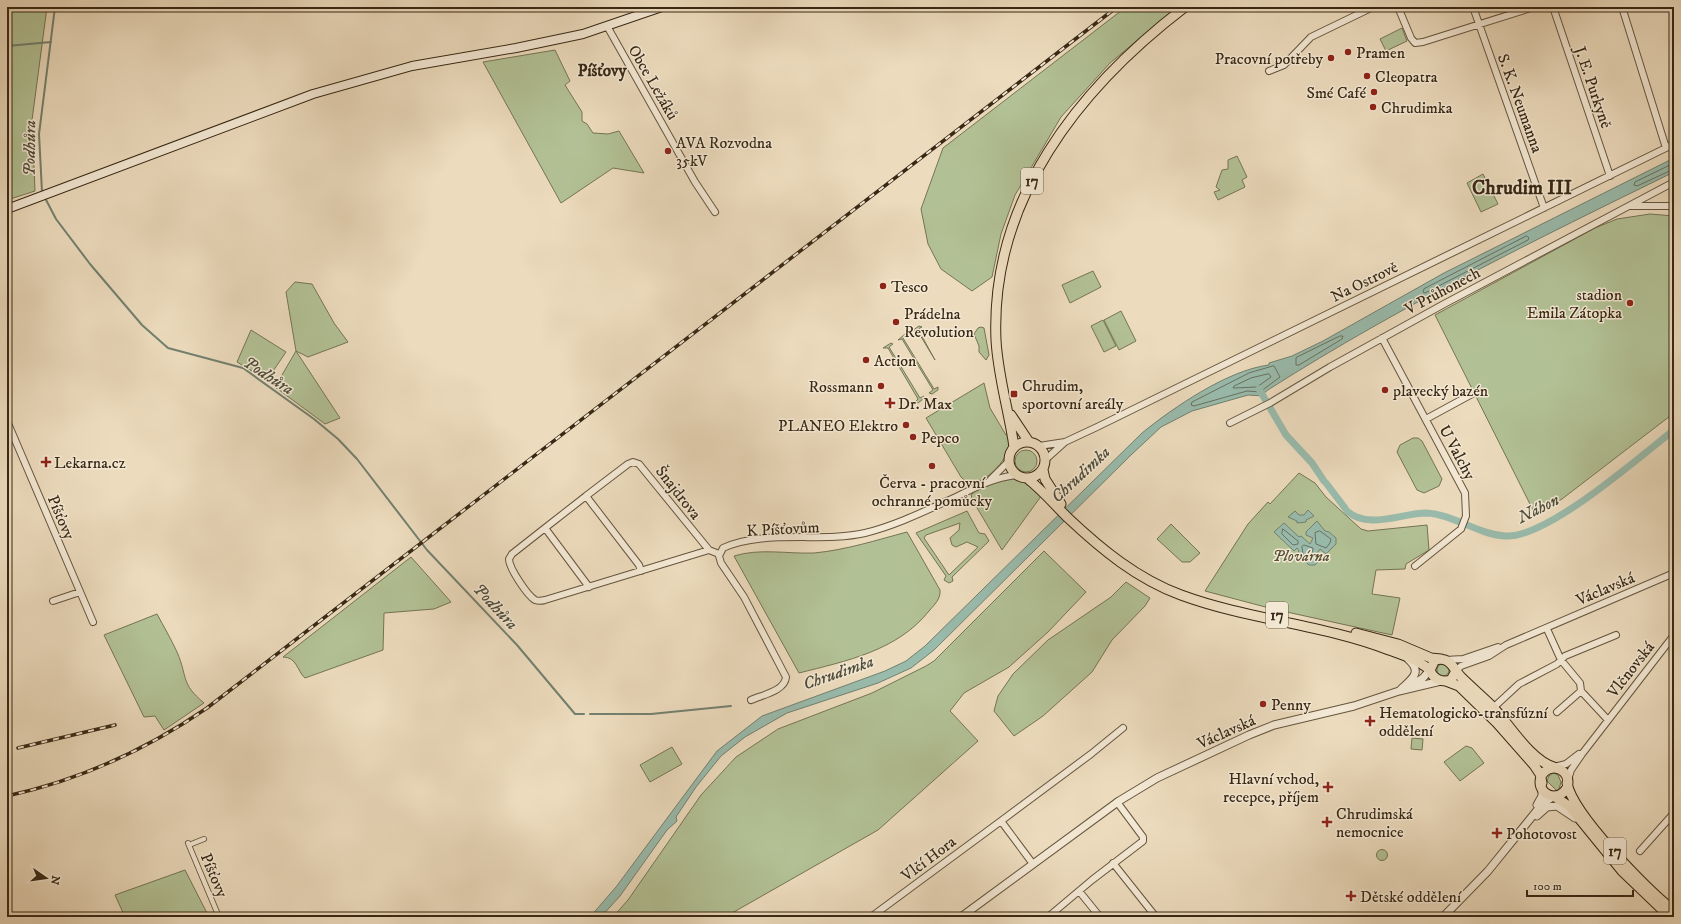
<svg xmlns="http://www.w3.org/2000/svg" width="1681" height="924" font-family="'IM FELL DW Pica',serif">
  <rect width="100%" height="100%" fill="#ecdbbd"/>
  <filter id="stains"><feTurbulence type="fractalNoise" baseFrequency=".005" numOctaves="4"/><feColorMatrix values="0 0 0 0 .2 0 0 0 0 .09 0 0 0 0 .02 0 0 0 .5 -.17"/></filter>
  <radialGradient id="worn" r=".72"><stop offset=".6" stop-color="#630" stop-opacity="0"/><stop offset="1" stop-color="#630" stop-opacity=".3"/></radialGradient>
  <path fill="#b2c195" stroke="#757454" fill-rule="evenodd" d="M7,7H47L32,120L35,191L7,200Z
    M1126,7H1177L1110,63L1061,117L1015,195L1001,234L992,277L972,291L941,269L928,244L921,209L943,148Z
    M1402,28L1407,41L1386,51L1380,39Z
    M555,50L570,81L565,85L582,112V121L587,124L593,133L608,134L619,131L644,173L613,168L561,203L483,62Z
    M1237,156L1247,177L1242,180L1245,187L1218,200L1214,192L1220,190L1216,187L1222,170L1228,169V160Z
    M1483,174L1498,204L1481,212L1467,183Z
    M1650,214L1674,216V413L1562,499L1536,516L1435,315L1595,228L1617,219Z
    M1093,271L1101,287L1070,303L1062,285Z
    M295,282L312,284L334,323L348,342L308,357L296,351L340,418L325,424L275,387L296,351L286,292Z
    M1121,311L1136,341L1119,350L1104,320Z
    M1103,320L1116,346L1104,352L1091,326Z
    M919,326L922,327L918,329L935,360L917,330L912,331Z
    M981,327L984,328L989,355L986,360L979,352V346L974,334L978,328Z
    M251,330L286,352L267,380L237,362Z
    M905,334L907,336L903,338L934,389L938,387V390L932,394L929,393L933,390L902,339L898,340Z
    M891,343L893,344L889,347L920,398L924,396L923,399L918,403L915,402L918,399L888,348H883Z
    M984,383L990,408L1006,435L1009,434C1009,438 1010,443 1009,447C1006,463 976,495 961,477L926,418Z
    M1413,438H1418L1422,441L1442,479L1439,486L1424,493L1417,490L1397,452L1400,445Z
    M1015 461a11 11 0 1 1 22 0a11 11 0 1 1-22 0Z
    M1299,473L1315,483L1326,497L1361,529L1368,531L1427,525L1429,550L1406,564L1405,569L1376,570L1372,594L1400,598L1392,635L1273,609L1205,591L1248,524L1268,502L1270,504Z
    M1013,478L1025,483L1042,495L1002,550L973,501L971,495C980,485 1000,480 1013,478Z
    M967,511L979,533L985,534L989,541L952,577L953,581L949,583L944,580L946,576L916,533ZM960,523L959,530L950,538L952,545L956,547L967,542L978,547L949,575L924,538L926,535Z
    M1171,524L1200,553L1190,562H1182L1157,539Z
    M907,532L940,590C941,599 934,605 929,611C897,651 846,661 799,673L734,556C760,548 787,554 814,553C846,550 877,540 907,532Z
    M1044,551L1086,592L1048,632L1009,667L964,693L950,711L978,741L878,830L725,917H613L628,900L701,795L736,757L778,729L872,693L926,666L934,661Z
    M411,557L451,602L434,609L384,613L383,650L305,678C297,671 297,657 283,657Z
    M1126,582L1150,598L1145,606L1112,640L1092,672L1043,716L1014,736L994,711L998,696L1013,674L1048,640L1111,597Z
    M157,614C164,627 171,639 177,652C188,677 180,683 204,703L164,730L155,716L144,717L104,635Z
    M1437 670a6 6 0 1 1 12 0a6 6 0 1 1-12 0Z
    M1412,738L1423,739L1422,750L1411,749Z
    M1466,746L1472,748L1484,763L1460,781L1444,762Z
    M672,747L682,764L650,782L640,765Z
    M1553,773L1558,775L1561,782L1559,789L1557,791L1547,781L1549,776Z
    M1376.5 855a5.5 5.5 0 1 1 11 0a5.5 5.5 0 1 1-11 0Z
    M185,870L209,917H125L115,895Z"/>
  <path fill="#99bbac" stroke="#72806f" d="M1674,158V172C1537,239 1400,306 1271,388L1265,392L1264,396L1248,395L1192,411L1161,427L1131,455L934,650L911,668L878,683L787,713L745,737L721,756L696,787L676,817L677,821L667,830L620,896L601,917H590L616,887L717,751L762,716L885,671L906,661L925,646L1142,433C1174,407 1228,370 1269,365V363L1292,356L1323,341L1444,273Z
    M1308,510L1314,516L1306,520V522L1297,523V521L1288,517L1295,511L1299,515H1304Z
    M1317,521L1325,531L1329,532L1336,538V544L1326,554L1320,549L1316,555L1320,559L1315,565H1309L1297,554L1299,551L1297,548L1294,551L1274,532L1284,523L1299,537L1301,536L1310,544L1313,538L1306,535V532Z"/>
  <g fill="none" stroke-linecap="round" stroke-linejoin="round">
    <path stroke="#687260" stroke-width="1" d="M1674,163L1635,182L1634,185L1637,186L1674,169
      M1527,236L1529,238L1528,240L1425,293L1423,292L1424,289Z
      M1340,336H1343L1342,339L1299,365H1296V358Z
      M1274,366L1280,377L1260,392L1247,391L1194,406L1191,405L1192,402L1249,373Z
      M1269,374L1271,377L1257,387L1233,388L1234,386L1251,378Z
      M1283,529L1298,541V544L1293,545L1282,534Z
      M1320,531L1331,539L1330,543L1326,548L1316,544L1315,533Z
      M1304,545L1313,548L1312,559H1309L1303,554L1302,547Z"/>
    <path stroke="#72806f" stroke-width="2" d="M7,46L51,42
      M42,192L39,134L55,7
      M44,196L56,219L90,264L142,325L168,348L243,368L314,419L338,439L357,459L427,550L517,645L575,714H584
      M590,714H651L731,706"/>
    <path stroke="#99bbac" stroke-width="7" d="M1259,389L1286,435L1312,463L1324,481
      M1326,483L1345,508
      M1347,511C1368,530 1402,513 1426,513C1453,514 1477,534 1505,536C1547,539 1639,457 1674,430"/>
    <g stroke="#65553e" stroke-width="6">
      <path id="pedestrian" d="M188,843L219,917
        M189,845L204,839"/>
    </g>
    <g stroke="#65553e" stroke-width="8">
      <path id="minor" d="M1398,7L1411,38L1415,43L1423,42L1534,7
        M1473,7L1544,208
        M1553,7L1610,176
        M1622,7L1666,148
        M607,26L695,182L715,212
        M1269,71L1284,65L1311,37L1373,7
        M1629,206H1674
        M1382,338L1465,493L1466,516L1461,529L1415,566
        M1426,419L1472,394
        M7,421L93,622
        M1230,423L1270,403L1330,367L1444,304L1674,182
        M1039,446L1065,442L1097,427L1674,144
        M1045,460L1065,442
        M990,480L1009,461
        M586,496L628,464L633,462L639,464L709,550
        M545,528L512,554L509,559C509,568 527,595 535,600C538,601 541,601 545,600L709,550L719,554
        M589,587L545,528L586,496L639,565L641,571
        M53,601L80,592
        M1547,629L1561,660L1580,683L1581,691
        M1445,660L1463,659L1498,647
        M1456,671L1461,666L1489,656L1506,645L1674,573
        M751,700C762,695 785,691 786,677L744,597L721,563L719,556L723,548C763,529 821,543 865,533C897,525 927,510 956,497C976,487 993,478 1016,475
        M1493,708L1519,684L1557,664L1565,656L1616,635
        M1557,712L1581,691L1608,720
        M1554,767L1566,764L1579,754
        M1567,783L1571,770L1582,754L1674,635
        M1001,821L1091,754L1123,728
        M1640,851L1674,813
        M1113,863L1156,917
        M1079,891L1100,917
        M871,917L1001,821L1033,864
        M1048,917L1092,880L1143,841V837L1117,802"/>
    </g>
    <g stroke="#65553e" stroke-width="9">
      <path id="tertiary" d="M1412,685L1423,678L1430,670
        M1401,689C1412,679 1423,672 1408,659
        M1537,805L1542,796V783
        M1537,816L1547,807L1557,806L1575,818
        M961,917L1119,801L1157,778L1249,735L1274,725L1354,706L1399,691L1441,681
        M1443,917L1488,871L1543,803L1553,797"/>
    </g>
    <g stroke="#382814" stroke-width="10">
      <path id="secondary" d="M7,209L313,94L412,66L516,48L583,34L662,7"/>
    </g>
    <g stroke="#382814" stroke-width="11">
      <path id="primary" d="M1011,415L1029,442
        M1009 460a18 18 0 1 1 36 0a18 18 0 1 1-36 0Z
        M1014,447C1009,411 998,377 996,340C990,200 1079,88 1185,7
        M1043,470L1045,479L1061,504
        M1028,479C1042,490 1054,504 1067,517C1101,549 1137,579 1181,595C1249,620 1322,624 1389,650C1403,655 1418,660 1430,670
        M1356,633L1398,644L1431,658L1441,659
        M1456,671L1451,680C1442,683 1433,679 1430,670L1435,660C1451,656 1453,669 1461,677C1471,687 1482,696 1493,707C1509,724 1531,761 1554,767
        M1446,681L1459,686L1497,723L1534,765L1540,774L1542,783
        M1540 782a14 14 0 1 1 28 0a14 14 0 1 1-28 0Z
        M1567,783C1573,815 1647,889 1674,911
        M1555,797L1569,806L1622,871L1670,917"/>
    </g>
    <use href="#pedestrian" stroke="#f3e8d4" stroke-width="4.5"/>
    <use href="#minor" stroke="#f3e8d4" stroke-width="6"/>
    <use href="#tertiary" stroke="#f3e8d4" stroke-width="7"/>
    <use href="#secondary" stroke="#f3e8d4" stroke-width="8"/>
    <use href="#primary" stroke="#ecdbbd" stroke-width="9"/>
    <g stroke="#382814" stroke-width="3.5">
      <path id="rail" d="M18,748L115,725
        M7,796C80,780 146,750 207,708L1117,7"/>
    </g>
    <use href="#rail" stroke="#f3e8d4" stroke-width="2" stroke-dasharray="6" stroke-linecap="butt"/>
  </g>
  <g fill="#8f2418" stroke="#f3e8d4" stroke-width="1.5">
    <circle cx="1348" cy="52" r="4"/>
    <circle cx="1331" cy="58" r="4"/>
    <circle cx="1367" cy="76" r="4"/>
    <circle cx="1374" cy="92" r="4"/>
    <circle cx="1373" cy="107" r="4"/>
    <circle cx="668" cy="151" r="4"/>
    <circle cx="883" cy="286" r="4"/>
    <circle cx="1630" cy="303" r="4"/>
    <circle cx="896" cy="322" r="4"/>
    <circle cx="866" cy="360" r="4"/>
    <circle cx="881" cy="386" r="4"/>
    <circle cx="1385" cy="390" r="4"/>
    <rect x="1010" y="390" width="8" height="8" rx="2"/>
    <path d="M888 397h4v4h4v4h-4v4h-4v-4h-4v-4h4z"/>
    <circle cx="906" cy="425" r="4"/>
    <circle cx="913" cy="437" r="4"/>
    <path d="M44 456h4v4h4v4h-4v4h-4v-4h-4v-4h4z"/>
    <circle cx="932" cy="466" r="4"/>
    <circle cx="1263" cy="704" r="4"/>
    <path d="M1368 715h4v4h4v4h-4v4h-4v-4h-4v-4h4z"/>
    <path d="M1326 781h4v4h4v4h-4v4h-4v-4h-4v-4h4z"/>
    <path d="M1325 816h4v4h4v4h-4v4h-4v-4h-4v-4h4z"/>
    <path d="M1495 827h4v4h4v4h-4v4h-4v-4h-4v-4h4z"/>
    <path d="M1349 890h4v4h4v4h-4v4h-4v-4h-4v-4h4z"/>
  </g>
  <g text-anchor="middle" stroke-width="3" stroke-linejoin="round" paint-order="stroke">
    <g fill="#f3e8d4" stroke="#70624e" stroke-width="1">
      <rect x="1021" y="168" width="22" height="26" rx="3"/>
      <rect x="1266" y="602" width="22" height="26" rx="3"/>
      <rect x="1604" y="838" width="22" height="26" rx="3"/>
    </g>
    <g font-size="15" font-weight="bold" fill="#382814">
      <text x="1032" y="186">17</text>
      <text x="1277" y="620">17</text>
      <text x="1615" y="856">17</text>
    </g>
    <g font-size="16" fill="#382814" stroke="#f3e8d4" text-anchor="start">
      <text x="1356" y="58">Pramen</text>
      <text x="1323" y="64" text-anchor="end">Pracovní potřeby</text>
      <text x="1375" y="82">Cleopatra</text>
      <text x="1366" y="98" text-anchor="end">Smé Café</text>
      <text x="1381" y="113">Chrudimka</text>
      <text x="676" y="148">AVA Rozvodna<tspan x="676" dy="18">35kV</tspan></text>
      <text x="891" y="292">Tesco</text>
      <text x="1622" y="300" text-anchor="end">stadion<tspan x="1622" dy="18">Emila Zátopka</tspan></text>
      <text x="904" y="319">Prádelna<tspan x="904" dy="18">Revolution</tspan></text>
      <text x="874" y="366">Action</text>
      <text x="1022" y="391">Chrudim,<tspan x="1022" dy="18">sportovní areály</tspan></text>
      <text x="873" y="392" text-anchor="end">Rossmann</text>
      <text x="1393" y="396">plavecký bazén</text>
      <text x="898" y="409">Dr. Max</text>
      <text x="898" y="431" text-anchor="end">PLANEO Elektro</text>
      <text x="921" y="443">Pepco</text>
      <text x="54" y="468">Lekarna.cz</text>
      <text x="932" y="488" text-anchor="middle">Červa - pracovní<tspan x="932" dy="18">ochranné pomůcky</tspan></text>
      <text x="1271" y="710">Penny</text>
      <text x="1379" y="718">Hematologicko-transfúzní<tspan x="1379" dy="18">oddělení</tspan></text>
      <text x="1319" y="784" text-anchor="end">Hlavní vchod,<tspan x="1319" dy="18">recepce, příjem</tspan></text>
      <text x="1336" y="819">Chrudimská<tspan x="1336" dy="18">nemocnice</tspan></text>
      <text x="1506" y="839">Pohotovost</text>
      <text x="1360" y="902">Dětské oddělení</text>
    </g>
    <g font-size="16" fill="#382814" stroke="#f3e8d4">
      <text transform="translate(654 82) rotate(60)" y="6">Obce Ležáků</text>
      <text transform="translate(1594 87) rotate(71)" y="6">J. E. Purkyně</text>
      <text transform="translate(1521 103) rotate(70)" y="6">S. K. Neumanna</text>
      <text transform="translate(1364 281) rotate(-26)" y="6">Na Ostrově</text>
      <text transform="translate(1442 290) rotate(-28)" y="6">V Průhonech</text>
      <text transform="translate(1458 452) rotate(62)" y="6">U Valchy</text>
      <text transform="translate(679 492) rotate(52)" y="6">Šnajdrova</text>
      <text transform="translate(62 517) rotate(67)" y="6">Píšťovy</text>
      <text transform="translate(783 528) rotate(-3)" y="6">K Píšťovům</text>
      <text transform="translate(1605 588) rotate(-23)" y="6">Václavská</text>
      <text transform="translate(1630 669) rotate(-52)" y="6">Vlčnovská</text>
      <text transform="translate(1226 731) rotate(-24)" y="6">Václavská</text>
      <text transform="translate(928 858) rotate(-37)" y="6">Vlčí Hora</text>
      <text transform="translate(215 875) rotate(67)" y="6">Píšťovy</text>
    </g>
    <g font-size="16" font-style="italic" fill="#564e34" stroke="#f3e8d4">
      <text x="1301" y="561">Plovárna</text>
    </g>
    <g font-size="17" font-weight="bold" fill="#382814" stroke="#f3e8d4">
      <text x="602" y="76">Píšťovy</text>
    </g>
    <g font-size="17" font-style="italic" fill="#504d3a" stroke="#f3e8d4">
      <text transform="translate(29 148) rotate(-89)" y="6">Podhůra</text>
      <text transform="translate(269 375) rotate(33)" y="6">Podhůra</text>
      <text transform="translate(1080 474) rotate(-43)" y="6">Chrudimka</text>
      <text transform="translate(1538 508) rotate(-27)" y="6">Náhon</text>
      <text transform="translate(496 606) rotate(47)" y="6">Podhůra</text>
      <text transform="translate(838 672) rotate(-19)" y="6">Chrudimka</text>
    </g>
    <g font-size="20" font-weight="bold" fill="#382814" stroke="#f3e8d4">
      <text x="1522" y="194">Chrudim III</text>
    </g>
  </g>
  <rect width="1681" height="924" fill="none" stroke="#ecdbbd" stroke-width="24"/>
  <rect x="8" y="8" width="1665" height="908" fill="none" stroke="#382814" stroke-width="2"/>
  <rect x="12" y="12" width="1657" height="900" fill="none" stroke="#382814"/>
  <g transform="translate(46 878) rotate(103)" stroke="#f3e8d4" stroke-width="3" paint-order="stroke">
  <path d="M0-3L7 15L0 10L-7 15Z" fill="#382814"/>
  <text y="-6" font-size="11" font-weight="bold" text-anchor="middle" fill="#382814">N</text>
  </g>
  <path d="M1527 890v6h106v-6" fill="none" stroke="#382814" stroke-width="2"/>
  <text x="1533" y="890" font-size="12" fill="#382814" stroke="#f3e8d4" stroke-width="3" paint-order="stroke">100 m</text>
  <rect width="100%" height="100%" filter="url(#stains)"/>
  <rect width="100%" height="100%" fill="url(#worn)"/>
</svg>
